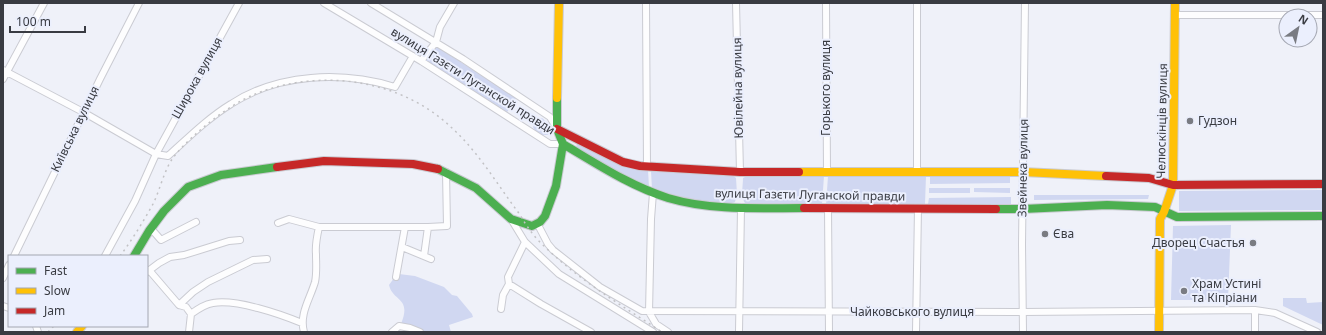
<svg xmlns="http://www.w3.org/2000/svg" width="1326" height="335" font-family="'Noto Sans',sans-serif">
  <rect width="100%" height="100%" fill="#eff1f9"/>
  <path fill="#d0d7f1" d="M436,46L516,98L506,114L424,61Z
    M542,118L552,127V130L548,135H542L535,131L533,127L538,119Z
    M577,143L648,170L649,187L633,181L576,148Z
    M651,171L732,175L736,178L737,194L735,202C723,208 666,193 652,189Z
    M749,175L824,176L822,204H746C740,198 743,187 743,178Z
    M828,176H926L925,204L826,205Z
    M1010,176V183L930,184V177Z
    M929,188H970V193H929Z
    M974,188H1010V193L974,192Z
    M1323,190V210L1179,211V191Z
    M1034,195H1149L1148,199L1034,200Z
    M1011,197V204H928L929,198Z
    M1231,225L1228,300H1171L1173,226Z
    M399,274L415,276L444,287L452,295L457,296L472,314L473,317L449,325L451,332H427L410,326L401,324C412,297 393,302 389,285L394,278L398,280Z
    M1283,298H1306L1307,303L1323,302V325L1283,306Z"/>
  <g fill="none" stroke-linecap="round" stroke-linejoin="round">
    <g stroke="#cacbd2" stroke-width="8">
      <path id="street" d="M324,3L421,61L550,144H563
        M371,3L463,59L550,117L557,129
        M646,3L647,167
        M736,3L740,172
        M826,3L827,172
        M1175,15H1323
        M421,61L436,42L440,27L454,3
        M3,70L83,112L156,154L168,156C188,138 208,118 231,104C279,73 342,71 395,87L413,56
        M3,79L44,3
        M917,172V3
        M653,193L651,219L649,312L656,324L668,332
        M828,208L829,332
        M511,219L525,242L559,274L653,332
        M278,223L289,219L319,227H428L447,226L446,172
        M537,223L548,244L553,250L600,287L642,311L1023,312L1255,310L1275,313L1317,332
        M149,231L154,232L161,240L196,222
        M402,247L431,259
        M14,256L100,79L139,3
        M105,256L135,201L156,154L239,3
        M424,256L428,227
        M149,270L179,305L186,307L191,314L189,332
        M147,272L159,263L170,257L184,255L229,241L240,240
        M396,277L405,227
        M3,278L9,265
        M509,284L541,304L591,332
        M179,305L193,292L208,282L253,260L267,259
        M3,306L9,308
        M501,309L503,295L509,284L508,277L525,242
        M1255,310V332
        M191,314C198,309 205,304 213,303C237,299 280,314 302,323
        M36,326L38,332
        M304,332C299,314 310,299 315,282C317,273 316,263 316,254C315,245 317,236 319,227
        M392,332L399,326L410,328L420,332
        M739,332L741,208
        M916,332L918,208
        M1023,332L1022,244L1025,3"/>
    </g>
    <g stroke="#cacbd2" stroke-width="10">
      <path id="fast" d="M563,144C597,164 630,186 668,198C712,211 759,208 804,208
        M438,169L476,188L511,219L532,226L540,222L545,216L556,186L563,144L557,129V98
        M996,209H1023L1107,205L1155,207L1177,217L1323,216
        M134,256L149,231L164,211L188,187L221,175L277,167"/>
    </g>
    <g stroke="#cacbd2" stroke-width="10">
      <path id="slow" d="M557,98L559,3
        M799,172H1023L1106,176
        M77,332L82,326
        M1159,332L1160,219L1164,212L1173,185L1175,3"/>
    </g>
    <g stroke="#cacbd2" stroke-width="10">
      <path id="jam" d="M557,129L623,162L640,166L740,172H799
        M277,167L324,161L413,164L438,169
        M1106,176L1149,178L1173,185L1323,184
        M804,208L996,209"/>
    </g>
    <use href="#street" stroke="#fdfdfe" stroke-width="6"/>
    <use href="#fast" stroke="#4caf50" stroke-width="8"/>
    <use href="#slow" stroke="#ffc107" stroke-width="8"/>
    <use href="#jam" stroke="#c62828" stroke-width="8"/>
    <path stroke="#c2c2c5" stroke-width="1.5" stroke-dasharray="2 4" stroke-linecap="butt" d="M120,256C132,240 143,222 153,204C161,188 164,168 176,154C194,133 227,106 253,95C319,67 402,79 453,129C479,153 497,184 518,212C525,223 532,235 542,244C577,279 621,305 662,332
      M48,332L54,326"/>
  </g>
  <g fill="#797b82" stroke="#ebeffd" stroke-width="1.5">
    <circle cx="1190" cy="121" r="4"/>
    <circle cx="1045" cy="234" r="4"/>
    <circle cx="1253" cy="243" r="4"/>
    <circle cx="1184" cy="291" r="4"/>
  </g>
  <g text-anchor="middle" stroke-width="4" stroke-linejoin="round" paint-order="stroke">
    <g font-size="12" fill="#393b42" stroke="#ebeffd">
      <text transform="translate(197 78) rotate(-61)" y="4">Широка вулиця</text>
      <text transform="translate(473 81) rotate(32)" y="4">вулиця Газєти Луганской правди</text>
      <text transform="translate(738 88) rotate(-91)" y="4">Ювілейна вулиця</text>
      <text transform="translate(826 88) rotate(-90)" y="4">Горького вулиця</text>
      <text transform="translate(1162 121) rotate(-89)" y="4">Челюскінців вулиця</text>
      <text transform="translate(75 129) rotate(-64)" y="4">Київська вулиця</text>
      <text transform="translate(1023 168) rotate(-89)" y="4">Звейнека вулиця</text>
      <text transform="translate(810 195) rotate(1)" y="4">вулиця Газєти Луганской правди</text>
      <text x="912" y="316">Чайковського вулиця</text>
    </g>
    <g font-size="12" fill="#393b42" stroke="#ebeffd" text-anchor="start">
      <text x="1198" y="125">Гудзон</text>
      <text x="1053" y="238">Єва</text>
      <text x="1245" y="247" text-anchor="end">Дворец Счастья</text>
      <text x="1192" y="288">Храм Устині<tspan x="1192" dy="14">та Кіпріани</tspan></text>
    </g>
  </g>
  <rect width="1326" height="335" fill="none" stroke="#393b42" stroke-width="8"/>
  <rect x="8" y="255" width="140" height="72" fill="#ebeffd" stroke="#a4a7b2"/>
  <rect x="16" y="268" width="20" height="6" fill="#4caf50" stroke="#a4a7b2"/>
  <text x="44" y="275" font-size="12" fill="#393b42">Fast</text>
  <rect x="16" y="288" width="20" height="6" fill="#ffc107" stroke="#a4a7b2"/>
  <text x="44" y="295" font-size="12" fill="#393b42">Slow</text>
  <rect x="16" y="308" width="20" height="6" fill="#c62828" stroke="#a4a7b2"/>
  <text x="44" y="315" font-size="12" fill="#393b42">Jam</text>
  <g transform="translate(1298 28) rotate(33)"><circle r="19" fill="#ebeffd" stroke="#a4a7b2"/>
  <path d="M0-3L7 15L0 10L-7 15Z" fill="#797b82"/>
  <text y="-6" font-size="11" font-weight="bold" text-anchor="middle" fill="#393b42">N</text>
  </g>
  <path d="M10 26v6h75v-6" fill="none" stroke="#393b42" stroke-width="2"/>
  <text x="16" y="26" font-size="12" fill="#393b42" stroke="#ebeffd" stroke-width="3" paint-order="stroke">100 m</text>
</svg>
